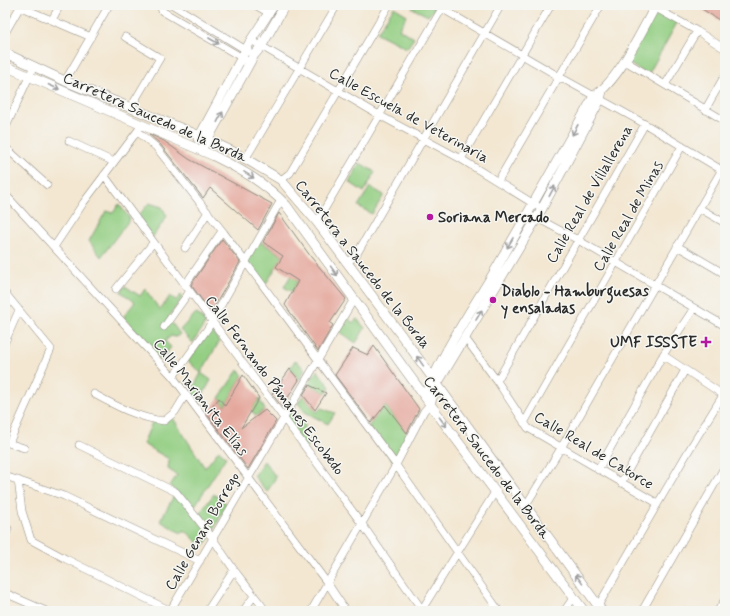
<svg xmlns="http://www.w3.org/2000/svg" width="730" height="616" font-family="Mynerve,sans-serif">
  <rect width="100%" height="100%" fill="#f6f6f2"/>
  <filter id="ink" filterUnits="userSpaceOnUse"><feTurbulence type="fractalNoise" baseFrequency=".025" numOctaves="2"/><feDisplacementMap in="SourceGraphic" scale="8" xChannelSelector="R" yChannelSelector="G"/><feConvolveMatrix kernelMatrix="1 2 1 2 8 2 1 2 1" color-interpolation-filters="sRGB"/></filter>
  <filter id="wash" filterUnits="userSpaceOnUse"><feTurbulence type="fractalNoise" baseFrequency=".012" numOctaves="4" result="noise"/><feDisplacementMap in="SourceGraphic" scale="16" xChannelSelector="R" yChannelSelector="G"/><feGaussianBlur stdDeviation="0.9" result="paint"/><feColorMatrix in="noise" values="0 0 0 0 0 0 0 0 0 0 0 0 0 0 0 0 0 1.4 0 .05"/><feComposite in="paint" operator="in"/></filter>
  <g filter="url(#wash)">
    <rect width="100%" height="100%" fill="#f3e7d2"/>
    <path fill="#93ce82" stroke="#5f7c56" d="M414,5H428L435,8L428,16L412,8Z
      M394,7L407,15L399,29L414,38L407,48L377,33Z
      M654,7L678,21L648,75L625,61Z
      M360,163L375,172L364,192L349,182Z
      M370,187L384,195L372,214L358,206Z
      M149,203L162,207L167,216L152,238L138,216Z
      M119,204L130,219L101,257L89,241L106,211L113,213Z
      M258,240L283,256L264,287L245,262Z
      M291,275L298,281L292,292L284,287Z
      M125,286L140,296L145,289L160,310L170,296L176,300L181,295L183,297L168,318L180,334L176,337L171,336L165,341L171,347L161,361L140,336L125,319L124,316L135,302L121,292Z
      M196,313L206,322L193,343L180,330Z
      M346,313L352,323L357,319L365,328L356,343L336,329Z
      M211,329L219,342L201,373L211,380L199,402L191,392L201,373L188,361Z
      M296,360L305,370L299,380L290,367Z
      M238,370L243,375L225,406L219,398Z
      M317,370L330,387L326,393L308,385Z
      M303,395L317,412L321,408L335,413L328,424L305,412L298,403Z
      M259,398L265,410L256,416L251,410Z
      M385,405L408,434L393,461L368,427Z
      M294,410L305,425L303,432L310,439L306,448L284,418Z
      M171,415L205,468L219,450L226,457L194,507L170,486L177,475L168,469L169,459L143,444L153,420L167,422Z
      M264,461L276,477L267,492L254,476Z
      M176,492L211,536L202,547L185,530L181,533L160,521Z
      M214,494L227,504L213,531L200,513Z"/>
    <g id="blocks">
      <path fill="#e4a499" d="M696,5H725V17L722,22Z
        M149,134L164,141L189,159L272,204L258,230L210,188L203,198L160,144Z
        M279,213L311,257L346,299L330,323L333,325L318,351L285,305L298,281L276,267L283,256L263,242Z
        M222,239L240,262L211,312L191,285Z
        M374,346L419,409L407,433L385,405L371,423L335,375L353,348L368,355Z
        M290,369L299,380L282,407L272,394Z
        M243,375L259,398L241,428L265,410L276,421L248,469L207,414L219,398L225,406Z
        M309,385L326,393L315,410L303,395Z"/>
    </g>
  </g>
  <g filter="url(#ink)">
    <use href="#blocks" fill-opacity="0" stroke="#8f897e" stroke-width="1"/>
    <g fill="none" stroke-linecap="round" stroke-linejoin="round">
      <g stroke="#8f897e" stroke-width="8">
        <path id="minor" d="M160,5L162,11L246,60
          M173,5L254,55
          M255,5L269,13
          M436,5L558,76L645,124L725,172
          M21,7L91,37
          M654,7L697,31L725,49
          M52,20L60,5
          M5,33L21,5
          M125,37L160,58L131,107
          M251,40L379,115L461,159L542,209
          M625,61L725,121
          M65,81L109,5
          M665,85L697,31
          M705,110L725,75
          M5,129L34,66
          M138,132L156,147L224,233L396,465L499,611
          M69,141L114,162
          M5,147L47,185
          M246,158L337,5
          M461,159L551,5
          M104,175L362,524L423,611
          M281,180L290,173L389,5
          M498,181L601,5
          M5,194L173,377L328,584L346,611
          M699,208L725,223
          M527,215L537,218L578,240L725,326
          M317,222L444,5
          M677,246L725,274
          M54,247L84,202L139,129
          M185,248L208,212
          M346,262L355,257L501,5
          M185,285L222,231
          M116,289L153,243
          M5,293L51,349L9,443
          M164,327L190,291
          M465,338L497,381L528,428L657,503
          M5,342L19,310
          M663,355L725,396
          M173,377L208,328L281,200
          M497,381L645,124
          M94,394C116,406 138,418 164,421L175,412L186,394
          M524,423L682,146
          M5,442L24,448
          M79,445L176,492L211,536L234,570L266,611
          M598,470L663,355L694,308
          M5,476L64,496L200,561
          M18,480L22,511L31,540L66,559L171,611
          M621,483L685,370
          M526,505L561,448L725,164
          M5,536L8,529
          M5,593L46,611
          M598,606L689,450L723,395
          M170,611L354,299
          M207,611L234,570
          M243,611L254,596
          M311,611L396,465L424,411L430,404
          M421,611L495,492
          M564,611L574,597
          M642,611L725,466"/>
      </g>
      <g stroke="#8f897e" stroke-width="10">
        <path id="tertiary" d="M5,53L65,81L200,136L234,152L281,180L317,222L410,347L602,611
          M5,66L214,156C242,170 265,183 286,205L430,404L584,611
          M198,139L251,40L274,5
          M205,144L254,55L261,47L285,5
          M425,397C442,353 469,314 493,274C527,215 560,156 594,96C619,80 641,32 656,5
          M430,404L437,384L537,218L600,100L602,91
          M719,611L725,601"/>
      </g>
      <use href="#minor" stroke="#fff" stroke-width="7"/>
      <use href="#tertiary" stroke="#fff" stroke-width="9"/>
    </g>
    <defs><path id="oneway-shaft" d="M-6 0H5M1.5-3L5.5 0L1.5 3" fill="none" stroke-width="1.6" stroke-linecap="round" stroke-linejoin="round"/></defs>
    <g stroke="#a0a0a0">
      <use href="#oneway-shaft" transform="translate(214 41) rotate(30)"/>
      <use href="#oneway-shaft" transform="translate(54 87) rotate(23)"/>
      <use href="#oneway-shaft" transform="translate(220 117) rotate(-62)"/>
      <use href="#oneway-shaft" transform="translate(575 130) rotate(119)"/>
      <use href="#oneway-shaft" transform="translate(249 175) rotate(32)"/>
      <use href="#oneway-shaft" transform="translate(552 191) rotate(-62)"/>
      <use href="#oneway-shaft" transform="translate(510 243) rotate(120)"/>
      <use href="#oneway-shaft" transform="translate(334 271) rotate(54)"/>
      <use href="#oneway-shaft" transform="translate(479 315) rotate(-59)"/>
      <use href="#oneway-shaft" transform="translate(420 361) rotate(-125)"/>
      <use href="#oneway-shaft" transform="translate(443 422) rotate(53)"/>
      <use href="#oneway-shaft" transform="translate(579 579) rotate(-126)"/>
    </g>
  </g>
  <g fill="#b5179e" stroke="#f6f6f2" stroke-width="1.5">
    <circle cx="430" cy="217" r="4"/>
    <circle cx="493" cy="300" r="4"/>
    <path d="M704 336h4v4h4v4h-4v4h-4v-4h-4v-4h4z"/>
  </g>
  <g text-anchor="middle" stroke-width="3" stroke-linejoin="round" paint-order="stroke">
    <g font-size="15" fill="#2b2b2b" stroke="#f6f6f2">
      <text transform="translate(409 115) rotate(29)" y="5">Calle Escuela de Veterinaria</text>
      <text transform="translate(155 117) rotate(24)" y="5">Carretera Saucedo de la Borda</text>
      <text transform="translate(589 194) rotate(-60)" y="5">Calle Real de Villallerena</text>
      <text transform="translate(628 216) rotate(-60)" y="5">Calle Real de Minas</text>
      <text transform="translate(363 264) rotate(52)" y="5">Carretera a Saucedo de la Borda</text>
      <text transform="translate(275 385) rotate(53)" y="5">Calle Fernando Pámanes Escobedo</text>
      <text transform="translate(201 397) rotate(52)" y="5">Calle Marianita Elías</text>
      <text transform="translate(594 450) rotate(31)" y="5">Calle Real de Catorce</text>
      <text transform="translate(487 457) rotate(53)" y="5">Carretera Saucedo de la Borda</text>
      <text transform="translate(202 531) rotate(-60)" y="5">Calle Genaro Borrego</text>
    </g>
    <g font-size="15" font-weight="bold" fill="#2b2b2b" stroke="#f6f6f2" text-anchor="start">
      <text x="438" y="222">Soriana Mercado</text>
      <text x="501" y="296">Diablo - Hamburguesas<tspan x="501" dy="17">y ensaladas</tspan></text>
      <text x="697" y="347" text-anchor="end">UMF ISSSTE</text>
    </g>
  </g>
  <rect width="730" height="616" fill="none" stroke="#f6f6f2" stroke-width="20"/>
</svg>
